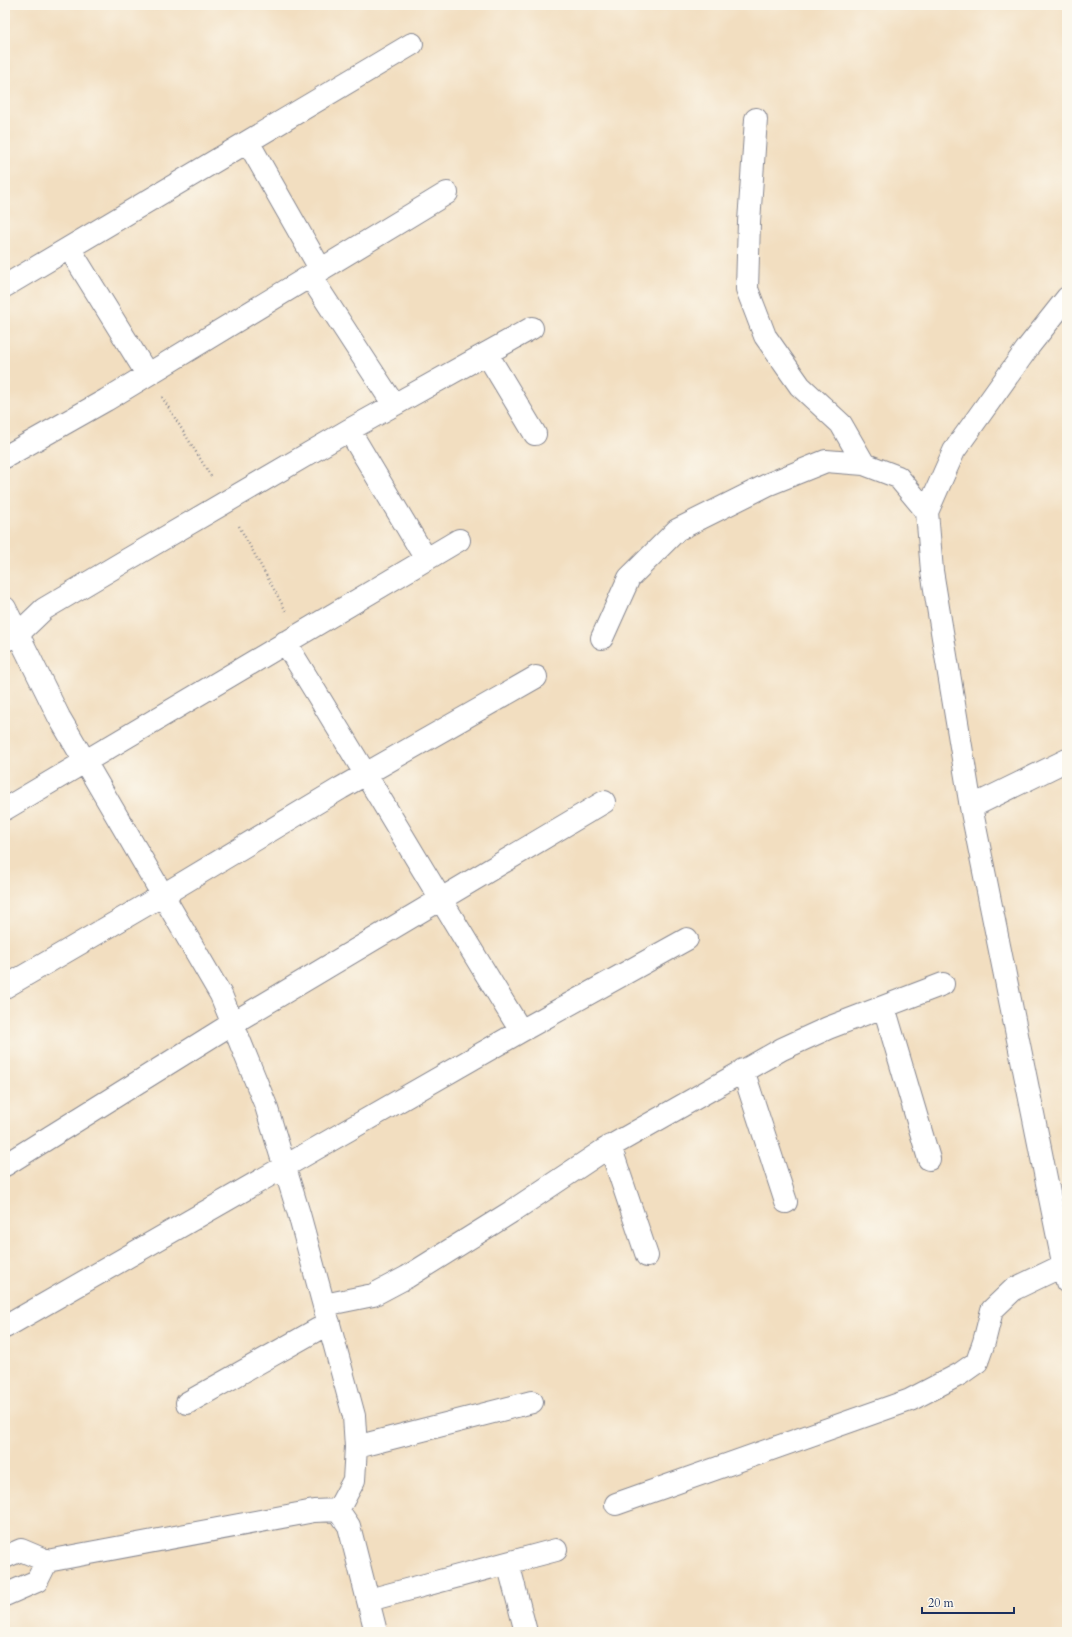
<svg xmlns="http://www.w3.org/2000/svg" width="1072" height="1637" font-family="Cardo,serif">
  <rect width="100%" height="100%" fill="#fbf7ec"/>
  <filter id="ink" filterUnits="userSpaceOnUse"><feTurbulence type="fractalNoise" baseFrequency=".025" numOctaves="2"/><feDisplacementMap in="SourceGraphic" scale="8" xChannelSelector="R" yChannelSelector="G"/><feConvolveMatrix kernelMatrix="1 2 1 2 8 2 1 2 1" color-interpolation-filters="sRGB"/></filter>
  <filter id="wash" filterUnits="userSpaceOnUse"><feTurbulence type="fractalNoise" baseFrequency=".012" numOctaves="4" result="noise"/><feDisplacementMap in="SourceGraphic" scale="16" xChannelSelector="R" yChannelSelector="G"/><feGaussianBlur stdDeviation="0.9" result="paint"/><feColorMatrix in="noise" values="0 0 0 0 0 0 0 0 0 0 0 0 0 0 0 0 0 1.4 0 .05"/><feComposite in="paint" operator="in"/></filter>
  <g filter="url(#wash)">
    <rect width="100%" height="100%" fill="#f2dec0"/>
  </g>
  <g filter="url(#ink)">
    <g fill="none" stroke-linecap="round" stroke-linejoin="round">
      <g stroke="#86868f" stroke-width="24">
        <path id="minor" d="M756,119L749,222L747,289L765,336L800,386L841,424L864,464
          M248,142L321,270
          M69,248L147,374
          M310,276L394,405
          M5,286L412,44
          M1067,298L1029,346L954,451L927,512L932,571L971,807L1067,1282
          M487,354L535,434
          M349,430L426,559
          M5,457L106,400L447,193
          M5,608L59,717L221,995L266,1106L299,1214L354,1416L356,1447L354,1480L338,1510
          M602,638L629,578L677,530L769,484L826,461L864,464L898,477L927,512
          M6,640L18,634L44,609L125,561L349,430L532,328
          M285,642C365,771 441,902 521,1031
          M971,807L1067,760
          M5,809L459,540
          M5,987L163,895L341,788L536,677
          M884,1007L929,1159
          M743,1070L786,1202
          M610,1146L647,1256
          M5,1165L233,1023L604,802
          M324,1305L373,1295L407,1277L511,1212L604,1150L782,1049L828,1028L943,984
          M5,1327L521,1031L687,939
          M187,1403L329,1323
          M356,1447L532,1402
          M616,1504L910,1400L960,1374L977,1362L984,1342L992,1310L1014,1289L1064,1265
          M5,1557L21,1550L47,1561L314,1511L338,1510L349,1526L376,1632
          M508,1563L526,1632
          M5,1595L37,1581L47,1561
          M369,1600L556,1550"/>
      </g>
      <path stroke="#86868f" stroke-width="2.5" stroke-dasharray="1 3" stroke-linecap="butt" d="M162,397L212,478
        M239,526L286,611"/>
      <use href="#minor" stroke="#fff" stroke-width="22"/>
    </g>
  </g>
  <rect width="1072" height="1637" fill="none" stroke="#fbf7ec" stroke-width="20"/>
  <path d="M922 1607v6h92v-6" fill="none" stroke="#1b2f5e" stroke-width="2"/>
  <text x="928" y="1607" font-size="12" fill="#1b2f5e" stroke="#fbf7ec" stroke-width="3" paint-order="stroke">20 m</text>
</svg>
